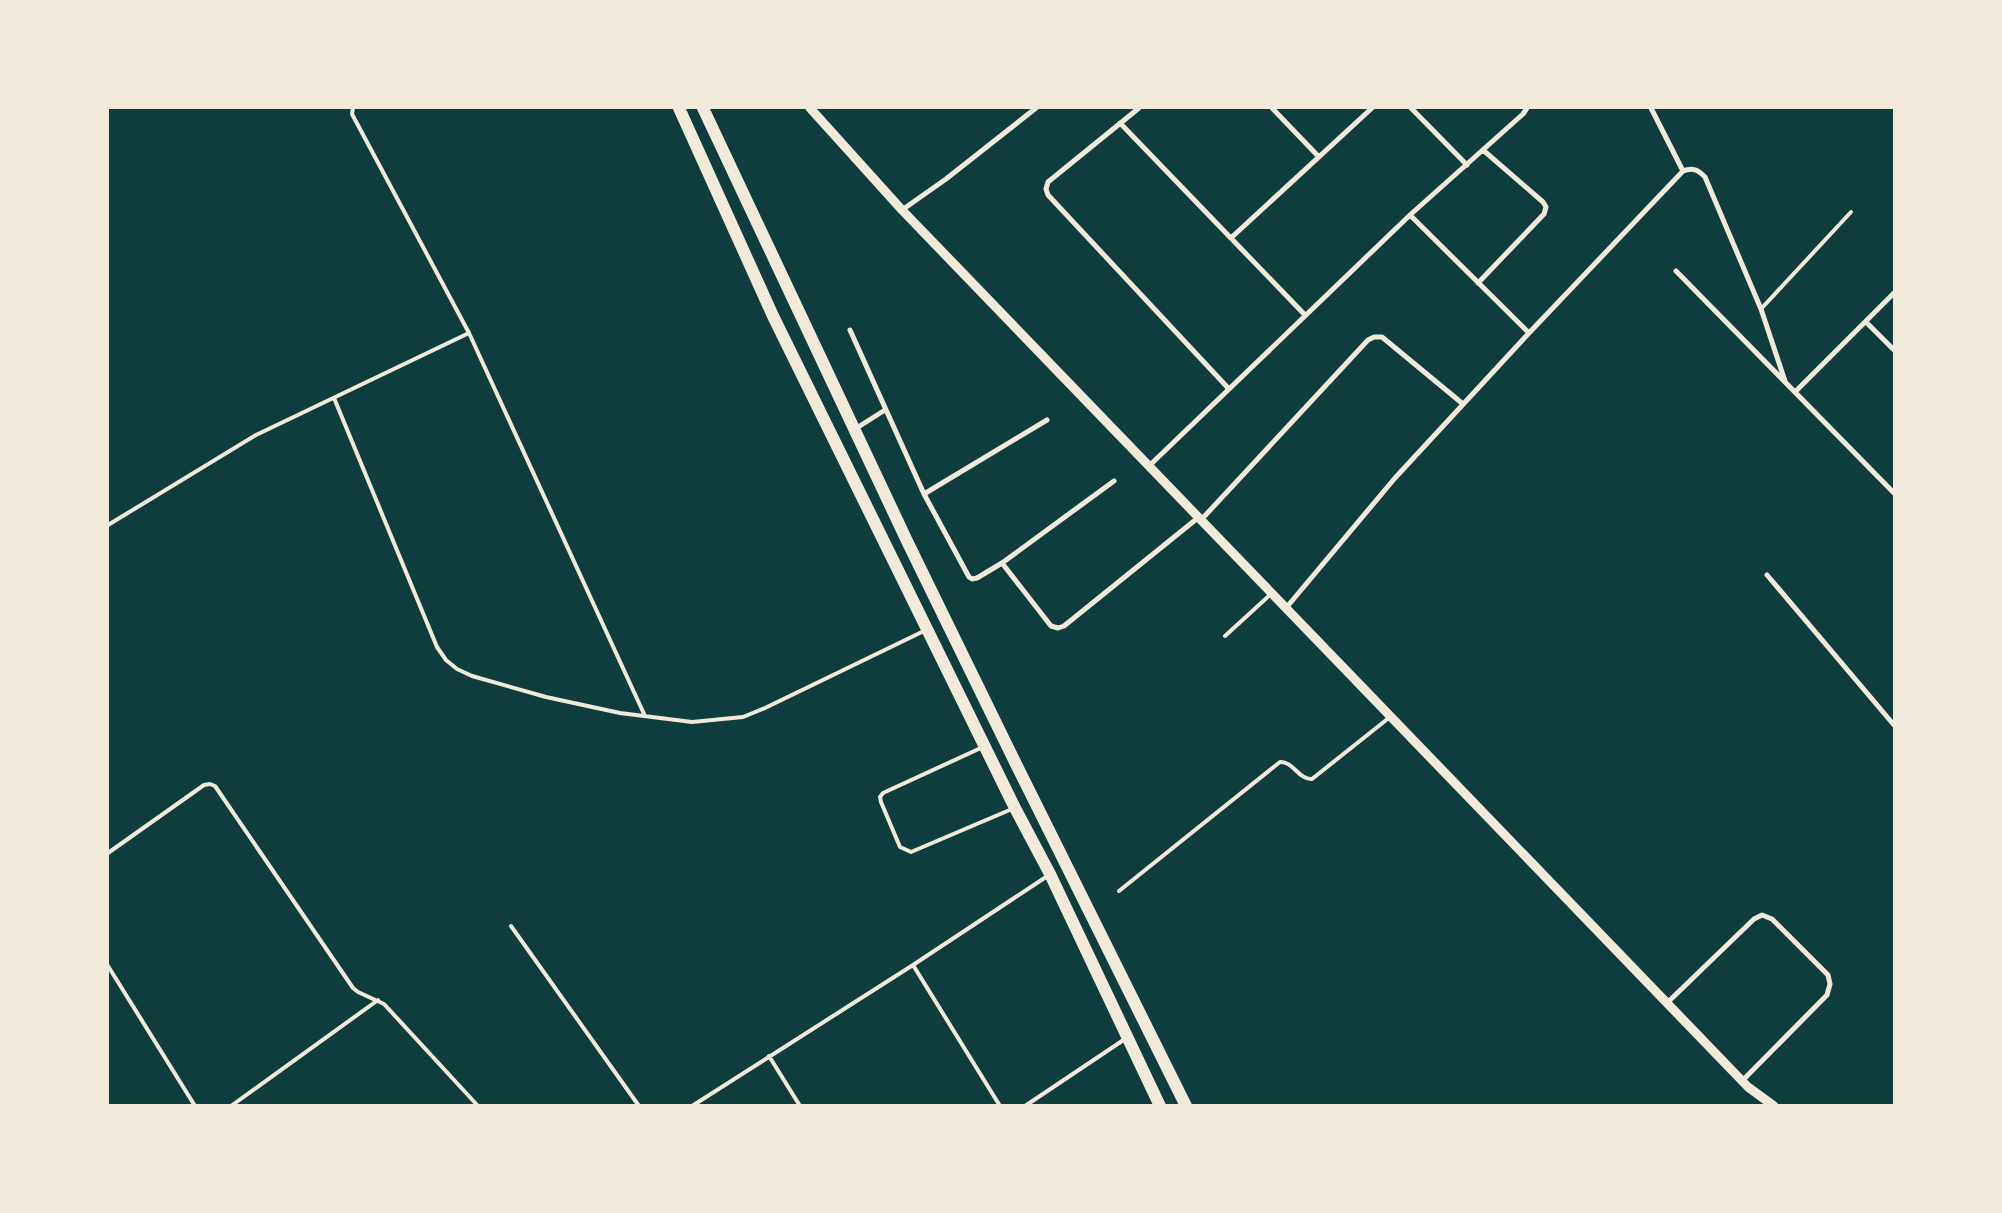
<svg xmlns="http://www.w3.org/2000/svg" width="2002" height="1213" font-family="Ubuntu,sans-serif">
  <rect width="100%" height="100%" fill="#0f3d3e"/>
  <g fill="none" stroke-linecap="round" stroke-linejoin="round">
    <path stroke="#f1e9da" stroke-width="4" d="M353,108L352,114L469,333L645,716
      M1761,309L1851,212
      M334,398L437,647L446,660L457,669L472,676L546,697L620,713L692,722L743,717L765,708L926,630
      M108,525L256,435L469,333
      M1225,636L1271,594
      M983,747L883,793L880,797L881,802L900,847L911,852L1012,809
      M108,853L204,785L210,784L215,786L353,988L358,992L384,1004L478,1106
      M1119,891L1280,762C1293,761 1299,780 1312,779L1390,717
      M511,926L639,1106
      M913,965L1000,1106
      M108,966L195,1106
      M769,1056L800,1106
      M231,1106L378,1000
      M692,1106L913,965L1049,875
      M1025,1106L1125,1039"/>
    <path stroke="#f1e9da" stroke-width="5" d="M1139,108L1048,182L1046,189L1048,195L1229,389
      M1272,108L1319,157
      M1411,108L1467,165
      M1651,108L1683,171
      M1120,123L1305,315
      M902,210L946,179L1036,108
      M1410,215L1529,333
      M1232,237L1372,108
      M1676,271L1894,493
      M1478,283L1544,214L1546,207L1543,202L1483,150
      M1866,322L1894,350
      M850,330L924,494L969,577L972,579L977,578L1002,563L1114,481
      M1795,392L1894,293
      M855,429L885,410
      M1149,466L1410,215L1523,114L1527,108
      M924,494L1047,420
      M1201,520L1368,340L1374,337H1382L1463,404
      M1002,563L1051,626L1058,628L1064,626L1199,517
      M1767,575L1894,725
      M1286,608L1395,478L1529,333L1683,171C1693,167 1698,170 1705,177L1761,309L1785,381
      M1667,1003L1754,919L1762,915L1772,919L1828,975L1830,984L1827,995L1742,1081"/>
    <path stroke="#f1e9da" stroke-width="9" d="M810,108L902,210L1748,1087L1774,1106"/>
    <path stroke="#f1e9da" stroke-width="12" d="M679,108L773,316L1015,808L1050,874L1160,1106
      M703,108L907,541L1015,762L1186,1106"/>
  </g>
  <rect width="2002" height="1213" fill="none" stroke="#f1e9da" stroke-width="218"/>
</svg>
